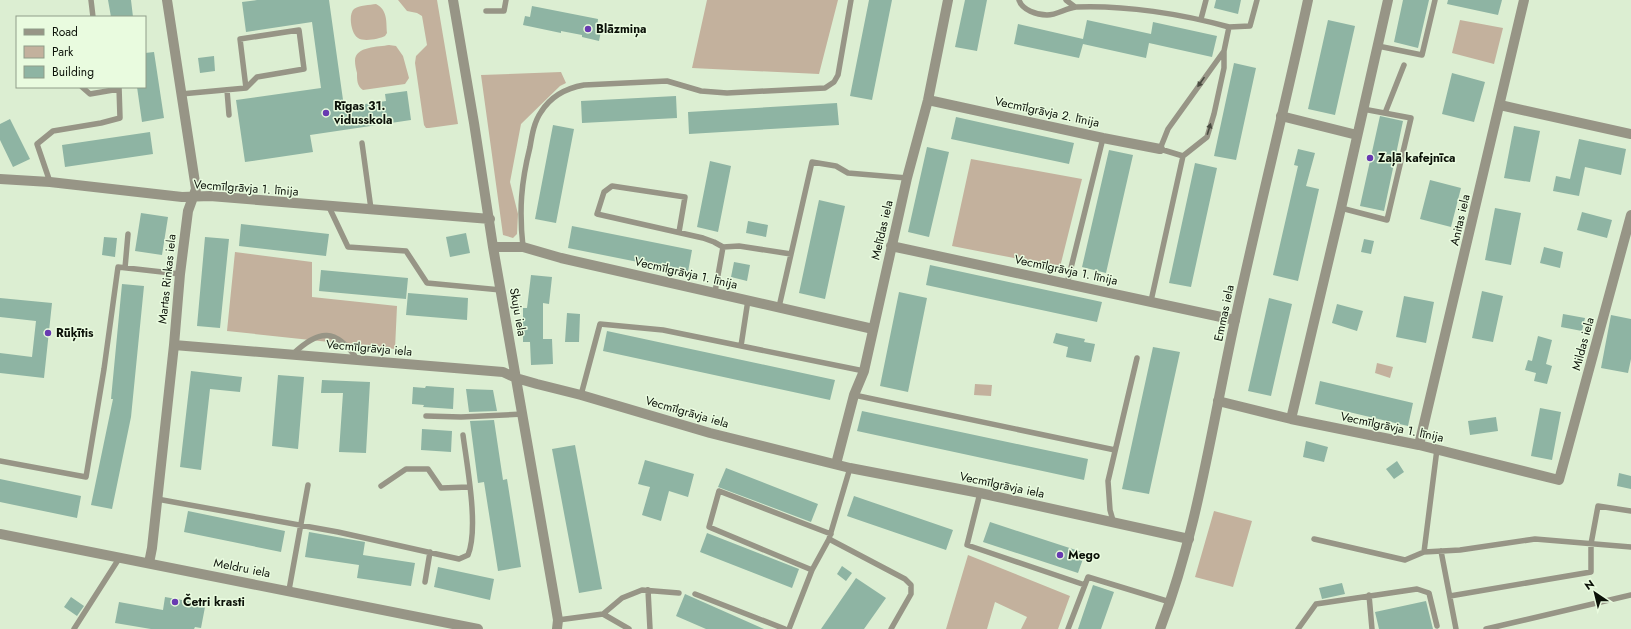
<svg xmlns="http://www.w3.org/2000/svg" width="1631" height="629" font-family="Jost,sans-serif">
  <rect width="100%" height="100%" fill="#dceed2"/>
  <path fill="#c3b19d" d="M398,0H437L458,124L429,128H426L424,125L415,63L416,56L427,45L422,16L417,13L407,11Z
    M707,0H838L819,74L692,68Z
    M376,4C388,10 386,22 387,33L385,36C379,39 364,42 358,38C351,34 348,14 354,9C359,5 370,5 376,4Z
    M1460,20L1503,28L1494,64L1452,53Z
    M389,45L396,46L403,56L409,78L405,84L363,90C357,86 357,80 357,73C356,69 355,65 355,61C355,46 379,47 389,45Z
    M561,72L566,83L560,86L521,124L510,182L518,214L517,234L513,238L503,235L481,75Z
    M971,159L1082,179L1060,267L952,246Z
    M235,252L312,262V297L397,306L395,349L227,331Z
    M1377,363L1393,367L1390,378L1375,373Z
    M975,384L992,385L991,396L974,395Z
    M1214,511L1252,521L1233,587L1195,577Z
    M968,555L1070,596L1058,629H1021L1027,617L995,602L987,629H946Z"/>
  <path fill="#8eb4a3" d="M108,0H131L133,17H111Z
    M257,0H329L344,107L386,101L385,94L407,91L411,120L310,135L313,152L245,162L236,100L321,88L312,22L246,32L242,2Z
    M869,0H892L872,100L850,96Z
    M965,0H987L977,51L955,47Z
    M1216,0H1241L1238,14L1214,8Z
    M1403,0H1429L1418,48L1394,42Z
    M1448,0H1502L1498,15L1447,4Z
    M532,6L598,19L597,30L601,31L599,41L582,37V35L561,31V33L523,25L525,16L530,17Z
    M1087,20L1151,34L1153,22L1217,36L1212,57L1149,43L1146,58L1083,44L1079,58L1014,44L1018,24L1083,39Z
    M1328,20L1355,26L1335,115L1308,109Z
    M154,52L164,118L142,122L137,87H145V53Z
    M214,56L215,71L200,73L198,58Z
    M1234,63L1256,68L1236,160L1214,156Z
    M1452,73L1485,82L1474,122L1442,114Z
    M676,96L677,118L582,123L581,101Z
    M837,103L839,125L689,134L688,112Z
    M1380,116L1403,121L1384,211L1360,206Z
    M956,117L1074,143L1069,164L951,139Z
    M10,119L30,159L13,167L0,140V124Z
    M553,125L574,129L556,223L535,219Z
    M1514,126L1540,131L1530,182L1504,178Z
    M150,132L153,154L65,167L62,145Z
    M1579,139L1626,149L1621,175L1585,167L1579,196L1553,191L1556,176L1570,179Z
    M927,147L949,152L929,237L908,232Z
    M1298,149L1315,153L1306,186L1319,189L1298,281L1273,275L1298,166L1294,165Z
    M1109,150L1133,155L1106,273L1082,267Z
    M710,161L731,166L718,232L697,227Z
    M1195,163L1217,168L1191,287L1169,283Z
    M1430,180L1461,188L1451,227L1420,219Z
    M819,200L845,206L825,299L799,293Z
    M1495,208L1521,213L1511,265L1485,260Z
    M1582,212L1612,220L1607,238L1577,230Z
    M141,213L168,217L162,255L135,251Z
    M748,221L768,225L766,237L746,233Z
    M241,224L329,234L326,256L239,246Z
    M572,226L692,250L688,272L568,248Z
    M466,233L470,253L450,257L446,237Z
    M104,237L117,238L115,257L102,255Z
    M205,237L229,239L220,328L197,326Z
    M1364,239L1374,241L1371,254L1361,252Z
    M1544,247L1563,252L1560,268L1540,263Z
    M734,262L750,265L747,281L731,277Z
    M930,265L1102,302L1097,322L926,285Z
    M321,270L408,278L406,299L319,291Z
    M531,275L552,277L549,304L543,303V339H552L553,364L531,365L530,342H523V308H527Z
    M122,284L144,286L131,417L112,509L91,505L113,399H111Z
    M1482,291L1503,296L1493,342L1472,338Z
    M899,292L927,298L908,392L880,386Z
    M408,293L468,298L467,320L406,315Z
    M1404,296L1434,302L1426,343L1396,337Z
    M0,298L52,303L44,378L0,373V353L32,357L36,321L0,317Z
    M1269,298L1292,304L1271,396L1248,391Z
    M1337,304L1363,311L1357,331L1332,323Z
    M567,313L580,314L579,342H565Z
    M1563,314L1585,318L1582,331L1561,327Z
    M1611,315L1631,319V359L1628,373L1601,368Z
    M607,331L835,380L830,400L603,351Z
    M1056,333L1085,339L1084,342L1095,344L1091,362L1066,357L1068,347L1053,343Z
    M1538,336L1552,340L1546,364L1552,366L1547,384L1534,381L1536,373L1525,370L1528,360L1532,361Z
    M1153,347L1180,352L1149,494L1122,489Z
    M191,371L242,377L240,392L210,389L201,470L180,467Z
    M278,375L304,377L298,449L272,446Z
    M322,380L370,382L366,453L339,452L343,393H321Z
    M1320,381L1413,403L1408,426L1315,404Z
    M426,386L454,388L453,409L423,407L424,405L412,404L413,387L425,388Z
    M466,389L493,390L497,411L469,412Z
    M1540,408L1561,412L1552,460L1531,456Z
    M862,411L1088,459L1084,480L857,431Z
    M1496,417L1498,431L1470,435L1468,421Z
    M494,420L503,480L507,479L521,567L498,571L484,482L478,483L470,421Z
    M422,429L452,431L451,452L421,450Z
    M1306,441L1328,447L1324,462L1303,457Z
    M575,445L602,589L579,593L552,449Z
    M645,460L694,474L688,497L669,491L661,521L642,515L650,487L638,484Z
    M1397,461L1404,472L1394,479L1386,469Z
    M726,468L818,504L811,522L718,487Z
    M1619,473L1631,476V489L1617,486Z
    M0,479L81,496L77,518L0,502Z
    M854,496L953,530L946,550L847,516Z
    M188,511L285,531L281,552L184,532Z
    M990,522L1085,553L1078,573L983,542Z
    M309,532L365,542L363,555L415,563L411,586L357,578L359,565L305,557Z
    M707,533L799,569L792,588L700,552Z
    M842,566L852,573L846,581L837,574Z
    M438,567L494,579L490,600L434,587Z
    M856,578L886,598L864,629H821Z
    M1342,583L1345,594L1322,599L1319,588Z
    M1093,585L1114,592L1101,629H1078Z
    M685,594L764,629H706L676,616Z
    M71,597L84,606L77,616L64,607Z
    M165,597L199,603V605L205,607L201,628L195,627L194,629H151L115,623L119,602L163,610Z
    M1426,601L1433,629H1379L1375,612Z"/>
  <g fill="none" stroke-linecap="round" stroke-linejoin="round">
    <path stroke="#979586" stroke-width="5.5" d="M91,0L93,17
      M1019,0C1022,10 1037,15 1047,15C1057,15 1066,8 1076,7C1125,5 1182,14 1229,27
      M1066,0L1075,7
      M486,11H504L506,0
      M1201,19L1206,0
      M1378,46L1422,55L1435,0
      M82,87L90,94L119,89
      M227,90L229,115
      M181,94L246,88L257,77L304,69L299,30L240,39L246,88
      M1385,113L1404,65
      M362,143L371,209
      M1183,156L1160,149L1168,129L1224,51
      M50,182L37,144L53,131L101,123L120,118L119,87
      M329,207L348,247L406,251L427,283L501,290
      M1341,208L1387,220L1411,118L1363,109
      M679,232L685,197L612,186L604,192L597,214L703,238L714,242L723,247L715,292
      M523,247C519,210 521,183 530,147C532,135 534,122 541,112C551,96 567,88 584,85L667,81L701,91L727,93L825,88L834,82L838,75L851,0
      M723,247L739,246L791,254
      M125,268L128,234
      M1067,284L1103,138
      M1151,301L1183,156L1207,137L1214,114L1224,68V51L1229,27L1250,26L1257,0
      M779,307L812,162L836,166L848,173L907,178
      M741,346L748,300
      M293,354C319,329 336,328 357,359
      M581,395L600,324L663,330L864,371
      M854,395L1115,450
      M426,416L461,417L523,414
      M0,461L86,477L104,369L118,267L180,274
      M850,468L829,539L905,579L911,585V594L891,629
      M381,486L406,469H428L441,488L469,487
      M980,493L967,545L1085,585
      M157,499L338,532L459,559L468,555C479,528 467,466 463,435
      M1114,524L1110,510L1108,481L1137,358
      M1314,539L1405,560L1424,552L1460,550L1535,539L1631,547
      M1441,551L1456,629
      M1424,552L1437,449
      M812,570L709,527L719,491L831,534
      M425,582L430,552
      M289,590L308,485
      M648,590L650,629
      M695,594L785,629
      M1369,595L1372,629
      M1450,596L1591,572V544L1598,506L1631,511
      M603,614L629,629
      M558,620L603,614L622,598L642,590L679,593
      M74,629L120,557
      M789,629L812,570L829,539
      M1068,629L1088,577L1170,602
      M1298,629L1316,604L1417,589L1429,593L1437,626
      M1486,629L1631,595"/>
    <path stroke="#979586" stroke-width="10" d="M453,0L474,123L493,247L555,602L558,620L557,629
      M928,100L1103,138L1160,149
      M1500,105L1631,134
      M1281,116L1357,135
      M0,179L50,182L182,197L210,196L490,219
      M891,246L1235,320
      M493,247H523L561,258L873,329
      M174,345L503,372L516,378L537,384L581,395L710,433L850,468L980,493L1189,539
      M1218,401L1291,419L1419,445L1559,480L1631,215
      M1291,419L1341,208L1388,0
      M1419,445L1524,0
      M836,464L854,395L864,371L907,178L928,100L948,0
      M149,563L152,548L174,345L180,274L188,211L196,189L167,0"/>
    <path stroke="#979586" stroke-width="10" d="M0,534L478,629
      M1160,629C1198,530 1212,424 1235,320C1258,213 1285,107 1308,0"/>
  </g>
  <defs><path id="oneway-solid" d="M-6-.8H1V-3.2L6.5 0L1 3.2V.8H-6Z"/></defs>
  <g fill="#4a4c41">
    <use href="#oneway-solid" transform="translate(1201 82) rotate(125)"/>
    <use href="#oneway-solid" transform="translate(1209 129) rotate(-73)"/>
  </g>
  <g fill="#683ab1" stroke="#e9fbdf" stroke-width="1.5">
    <circle cx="588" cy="29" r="4"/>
    <circle cx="326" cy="113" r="4"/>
    <circle cx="1370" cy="158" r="4"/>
    <circle cx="48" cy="333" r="4"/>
    <circle cx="1060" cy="555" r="4"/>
    <circle cx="175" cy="602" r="4"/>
  </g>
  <g text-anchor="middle" stroke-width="3" stroke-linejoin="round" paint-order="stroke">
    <g font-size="12" font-weight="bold" fill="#0b1108" stroke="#e9fbdf" text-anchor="start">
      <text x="596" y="33">Blāzmiņa</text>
      <text x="334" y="110">Rīgas 31.<tspan x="334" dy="14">vidusskola</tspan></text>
      <text x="1378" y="162">Zaļā kafejnīca</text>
      <text x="56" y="337">Rūķītis</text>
      <text x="1068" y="559">Mego</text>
      <text x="183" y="606">Četri krasti</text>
    </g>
    <g font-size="12" fill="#0b1108" stroke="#e9fbdf">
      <text transform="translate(1047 112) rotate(12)" y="4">Vecmīlgrāvja 2. līnija</text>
      <text transform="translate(246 188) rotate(4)" y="4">Vecmīlgrāvja 1. līnija</text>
      <text transform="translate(1460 220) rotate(-77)" y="4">Anitas iela</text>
      <text transform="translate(882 230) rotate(-77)" y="4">Melīdas iela</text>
      <text transform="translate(1066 270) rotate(12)" y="4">Vecmīlgrāvja 1. līnija</text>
      <text transform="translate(686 273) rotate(13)" y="4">Vecmīlgrāvja 1. līnija</text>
      <text transform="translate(167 279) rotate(-84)" y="4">Martas Rinkas iela</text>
      <text transform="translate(518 312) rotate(80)" y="4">Skuju iela</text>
      <text transform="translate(1224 313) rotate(-78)" y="4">Emmas iela</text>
      <text transform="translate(1583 344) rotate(-75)" y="4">Mildas iela</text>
      <text transform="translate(369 348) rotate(5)" y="4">Vecmīlgrāvja iela</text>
      <text transform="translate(687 412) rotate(16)" y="4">Vecmīlgrāvja iela</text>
      <text transform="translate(1392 427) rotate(12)" y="4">Vecmīlgrāvja 1. līnija</text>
      <text transform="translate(1002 485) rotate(12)" y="4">Vecmīlgrāvja iela</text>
      <text transform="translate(242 568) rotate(11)" y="4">Meldru iela</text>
    </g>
  </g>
  <rect x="16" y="16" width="130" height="72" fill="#e9fbdf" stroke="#909d89"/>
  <rect x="24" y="29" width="20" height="6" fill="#979586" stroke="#909d89"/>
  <text x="52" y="36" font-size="12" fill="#0b1108">Road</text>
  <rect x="24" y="46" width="20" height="12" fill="#c3b19d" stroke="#909d89"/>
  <text x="52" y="56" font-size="12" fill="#0b1108">Park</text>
  <rect x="24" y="66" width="20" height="12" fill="#8eb4a3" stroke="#909d89"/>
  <text x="52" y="76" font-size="12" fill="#0b1108">Building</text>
  <g transform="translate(1595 593) rotate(325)" stroke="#e9fbdf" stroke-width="3" paint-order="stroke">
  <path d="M0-3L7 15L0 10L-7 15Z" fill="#0b1108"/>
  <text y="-6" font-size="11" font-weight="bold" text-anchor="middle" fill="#0b1108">N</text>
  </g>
</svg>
